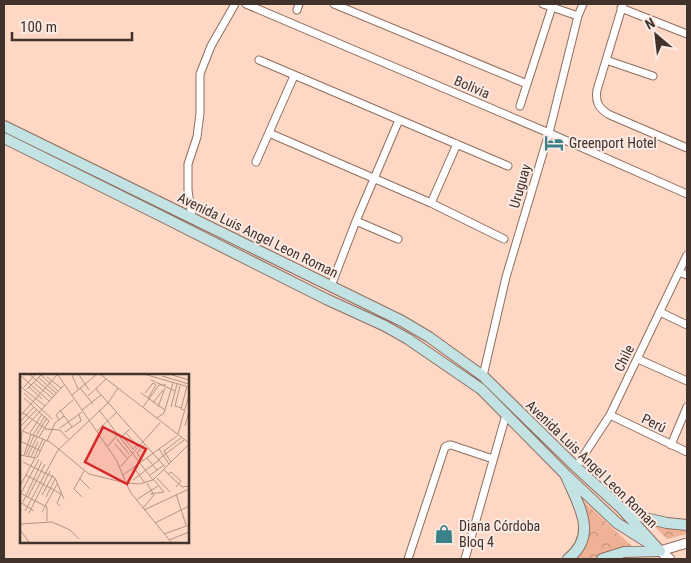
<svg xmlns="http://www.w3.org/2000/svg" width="691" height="563" font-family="'Roboto Condensed',sans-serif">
  <defs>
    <pattern id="forest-crowns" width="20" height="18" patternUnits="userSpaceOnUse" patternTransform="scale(1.25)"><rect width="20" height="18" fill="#f0b297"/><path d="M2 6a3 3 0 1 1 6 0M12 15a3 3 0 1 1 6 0" fill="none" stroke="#c4917b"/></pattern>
  </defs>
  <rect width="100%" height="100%" fill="#fed7c5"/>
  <path fill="url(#forest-crowns)" d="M580,498L632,546L590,559H574L585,541Z
    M653,525L663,528L687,530V534L667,539Z"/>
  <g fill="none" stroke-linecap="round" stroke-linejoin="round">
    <g stroke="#906d5e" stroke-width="9">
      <path id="minor" d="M246,4L549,133L687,194
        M334,4L527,84L552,7
        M543,4L578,16
        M623,4L597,90C595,102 599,109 610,115L687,148
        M621,8L687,34
        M297,10L299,4
        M259,60L508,166
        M606,60L653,76
        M520,106L527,84
        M269,133L431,203L504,239
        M256,162L294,76
        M431,203L457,144
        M192,218L188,190V164L197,137L200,113V74L211,46L235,4
        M356,221L398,239
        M679,272L687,275
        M331,286L356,221L399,120
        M660,312L687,325
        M638,359L687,381
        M483,376L506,277L549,133L578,16L583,4
        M610,415L687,452
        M671,445L687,407
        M576,467L610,415L687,255
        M408,559L445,447L449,445H451L493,459
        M465,559L506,415"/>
    </g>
    <g stroke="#906d5e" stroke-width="11">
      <path id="tertiary" d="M660,551L687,543
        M660,551L670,559"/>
    </g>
    <g stroke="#906d5e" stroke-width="12">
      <path id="secondary" d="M4,126L402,321L429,337L483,376L576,467L620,507L660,551
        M4,138L161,216L326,299L385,326L408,339L481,389L566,475L617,523L647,542
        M566,476C578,505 599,534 568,559
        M626,509L645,518L667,523L687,525
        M602,559L624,552L660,551"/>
    </g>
    <use href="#minor" stroke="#fff" stroke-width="7"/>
    <use href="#tertiary" stroke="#fff" stroke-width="9"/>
    <use href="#secondary" stroke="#c2e2e4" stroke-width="10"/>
  </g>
  <defs>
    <g id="hotel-bare" transform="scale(1.5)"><path d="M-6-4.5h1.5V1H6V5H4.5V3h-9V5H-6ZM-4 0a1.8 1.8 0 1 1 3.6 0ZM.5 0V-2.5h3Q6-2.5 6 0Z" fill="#3a8288" stroke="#faeae3" stroke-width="2.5" paint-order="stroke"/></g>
    <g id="shop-bare" transform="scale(1.5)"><path d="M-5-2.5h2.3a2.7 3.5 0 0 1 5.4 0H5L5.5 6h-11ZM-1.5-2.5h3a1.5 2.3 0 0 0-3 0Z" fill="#3a8288" stroke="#faeae3" stroke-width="2.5" paint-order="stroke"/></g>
  </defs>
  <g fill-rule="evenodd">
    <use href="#hotel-bare" x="554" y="143"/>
    <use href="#shop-bare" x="444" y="534"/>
  </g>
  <g text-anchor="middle" stroke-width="4" stroke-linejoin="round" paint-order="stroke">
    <g font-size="14" fill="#41322b" stroke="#faeae3">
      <text transform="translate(472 87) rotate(23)" y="5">Bolivia</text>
      <text transform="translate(520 186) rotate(-74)" y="5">Uruguay</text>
      <text transform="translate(258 235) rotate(26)" y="5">Avenida Luis Angel Leon Roman</text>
      <text transform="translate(624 358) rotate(-64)" y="5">Chile</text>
      <text transform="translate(654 423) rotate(26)" y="5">Perú</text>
      <text transform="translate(592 464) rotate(44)" y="5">Avenida Luis Angel Leon Roman</text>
    </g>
    <g font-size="14" fill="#41322b" stroke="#faeae3" text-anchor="start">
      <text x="569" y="148">Greenport Hotel</text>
      <text x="459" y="531">Diana Córdoba<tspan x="459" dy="16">Bloq 4</tspan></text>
    </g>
  </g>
  <g transform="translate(20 374)">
    <rect width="169" height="169" fill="#fed7c5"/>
    <path fill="none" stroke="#b29587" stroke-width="1" d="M0,1L29,27M10,1L34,21M21,1L38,17M38,1L97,87L106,109M52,1L58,15M59,1L69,16M81,1L169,69M127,1L169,13M152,1L169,6M142,2L169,10M18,3L36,19M27,3L41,14M131,6L155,17M0,8V34M13,8L32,24M0,12L25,32M160,12L155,32L161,34M4,13L15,1M9,13L22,25M60,14L73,30M7,15L21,1M76,15L146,94M4,19L32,45M121,19L145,36M125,19L133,9L136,11L128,24M52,21L76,1M68,22L86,5M4,24L29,47L19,63M133,29L143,16M123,33L139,11H146M138,33L145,14M151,33L157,10M40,36L52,53M62,36L81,21M79,36L133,106M164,36L161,35L167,12M3,39L26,55L40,56L48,65M0,42L37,1M137,44L144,39L153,9M39,46L36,41L53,26M0,48L14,33M165,52L169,37M0,53L17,35M40,54L62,38M110,55L102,62L113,75L117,71M0,56L30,68L69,100L106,109M3,56L44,11M77,57L97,38M45,58L61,47L59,40M10,59L22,40M106,59L118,72M158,60L169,21M13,61L25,42M16,62L27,44M97,65L109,80M0,67L21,77M27,67L35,49L44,42M95,70L107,84M88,72L98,60M139,75L149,90M0,76L2,58M0,81L16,84M4,81L11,60M6,81L14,61M8,82L17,63M11,83L18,68M14,84L23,65M17,84L25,67M127,84L137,96M139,85L164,66M123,87L117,79L125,70M3,88L35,104L44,125M151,88L144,77L161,64M101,92L140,49M114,94L125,109M144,96L162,113L169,112M148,100L151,98L161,107L156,113M6,101L41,120L37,129L40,132M103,101L157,62M130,101L144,91M59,104L70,115M137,104L150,118M113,106L139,86M106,109L111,119L151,168M107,109L119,110L133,106L168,71M0,112L15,84M0,119L27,133V147M130,120L144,118L134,106M156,120L166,151M0,121L19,85M22,121L33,101M8,123L25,90M26,123L35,105M62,123L54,115L64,97M116,126L138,112M0,128L14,137M3,128L22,87M123,134L134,121L127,109M124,136L169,115M5,137L38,76L88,29L98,14M22,138L37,110M9,139L30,97M135,149L169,132M0,150L32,148L50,156L59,165M0,156L9,168M144,160L169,151M149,166L169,158"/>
    <path fill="#d62828" fill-opacity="0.15" stroke="#d62828" stroke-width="2.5" d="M83,53L126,75L107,110L65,88Z"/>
    <rect width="169" height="169" fill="none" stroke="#41322b" stroke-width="2.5"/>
  </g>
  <rect width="691" height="563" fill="none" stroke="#41322b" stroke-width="10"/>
  <g transform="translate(656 35) rotate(332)" stroke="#faeae3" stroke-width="4" paint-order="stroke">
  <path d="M0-4L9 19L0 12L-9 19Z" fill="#41322b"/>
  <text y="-8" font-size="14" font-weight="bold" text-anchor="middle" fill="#41322b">N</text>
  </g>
  <path d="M12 32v8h120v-8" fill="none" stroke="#41322b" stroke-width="2.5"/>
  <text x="20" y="32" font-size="15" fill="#41322b" stroke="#faeae3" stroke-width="4" paint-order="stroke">100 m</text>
</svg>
